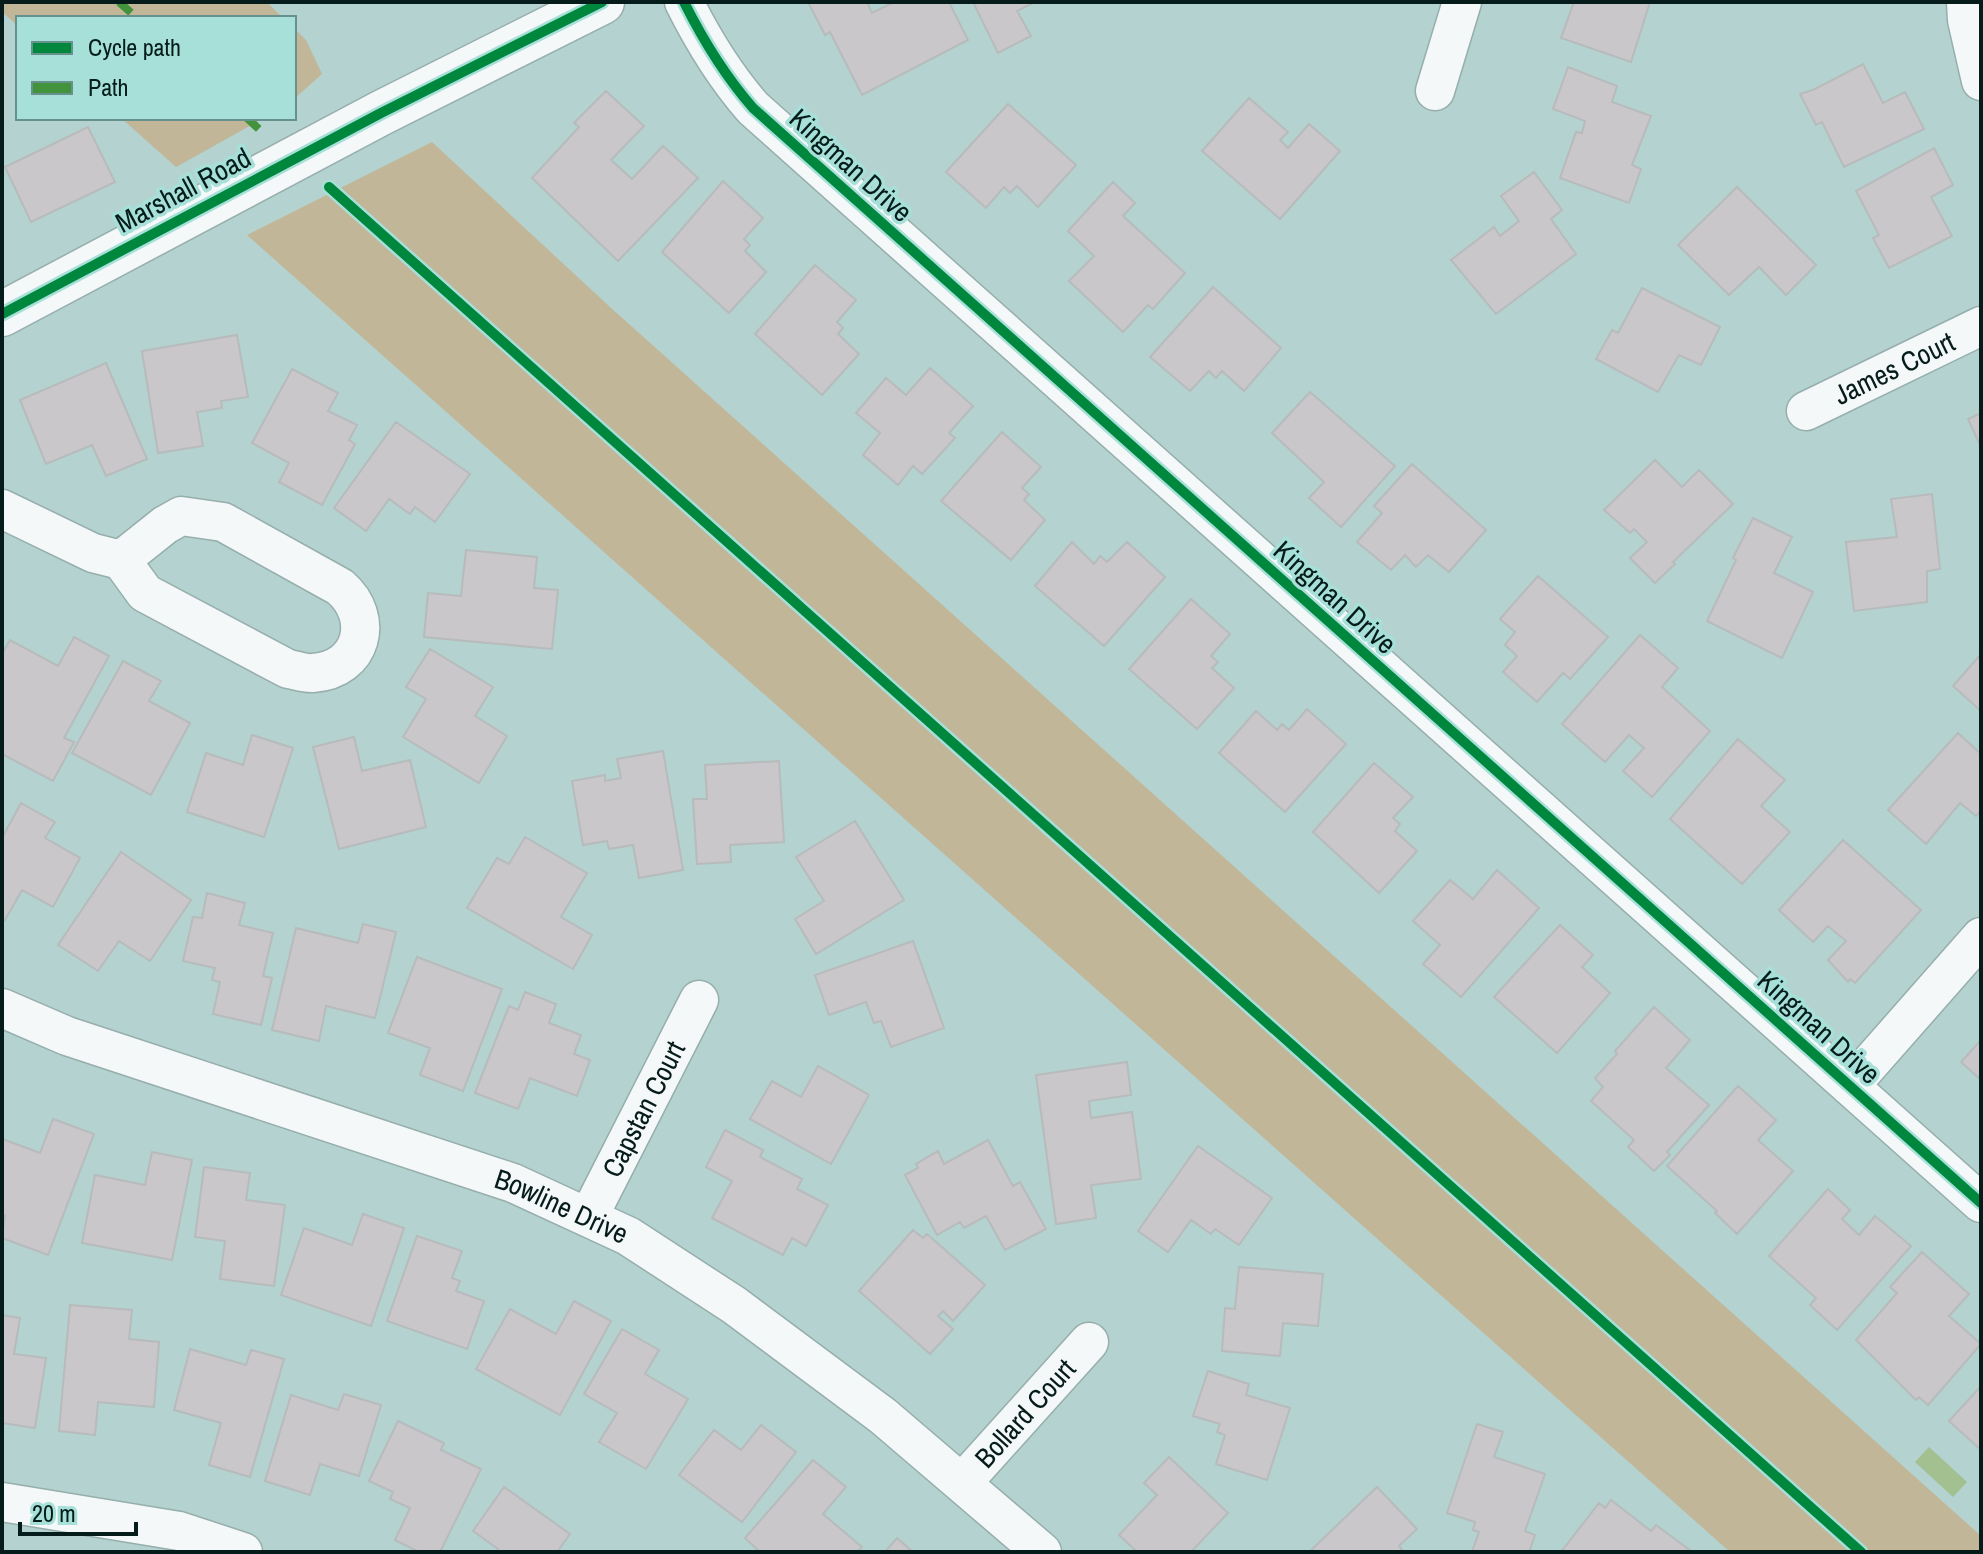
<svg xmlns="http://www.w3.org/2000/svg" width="1983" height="1554" font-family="'Archivo Narrow',sans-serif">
  <rect width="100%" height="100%" fill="#b4d2cf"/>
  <path fill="#c2b699" d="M2,2H267L283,18H18V26L2,12Z
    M294,28L306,40L322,74L294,99Z
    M121,118H264L176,167Z
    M432,142L610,307L1981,1536V1552H1730L247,235Z"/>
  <path fill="#a2c090" d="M1929,1447L1967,1482L1953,1497L1915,1462Z"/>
  <path fill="#c9c7c9" stroke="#b7bbbb" stroke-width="2" d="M808,2H867L872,13L894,2H949L968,40L862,95L830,32L825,35Z
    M973,2H1035L1017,11L1031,36L998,53Z
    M1574,2H1650L1631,62L1561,38Z
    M1863,64L1883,103L1905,92L1924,129L1844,167L1822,122L1816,125L1800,94L1815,89Z
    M1568,67L1617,86L1612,102L1651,116L1632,165L1641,169L1629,203L1560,178L1576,132L1582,133L1585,121L1553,109Z
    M606,91L644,126L611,160L632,179L663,146L698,178L618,261L532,178L579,127L574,123Z
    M1249,98L1288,132L1280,140L1288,148L1309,124L1340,151L1280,219L1202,151Z
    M1008,104L1076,165L1038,207L1017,186L1010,193L1004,187L986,208L946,172Z
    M88,127L115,182L31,222L5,167Z
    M1934,148L1953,185L1931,197L1952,236L1889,268L1873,238L1879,235L1856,191Z
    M1534,172L1562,210L1551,219L1576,254L1496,314L1451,260L1494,227L1500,236L1519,221L1501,196Z
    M723,181L763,218L744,239L750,245L745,251L766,272L729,313L662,252Z
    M1113,182L1135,203L1123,216L1185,273L1153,309L1148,305L1123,332L1069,281L1094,256L1068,231Z
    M1737,187L1816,265L1786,295L1759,267L1729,295L1678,245Z
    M815,265L856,300L837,322L843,328L838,334L859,354L822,395L755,334Z
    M1213,287L1281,348L1244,391L1222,371L1216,378L1209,371L1190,391L1150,357Z
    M1642,288L1720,327L1701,365L1679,355L1658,392L1596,359L1612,330L1618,333Z
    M237,335L248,397L221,401L222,408L197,412L203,446L158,453L142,351Z
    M106,363L147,459L106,476L92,445L46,464L20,400Z
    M930,368L973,406L949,433L955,438L922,474L913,466L898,485L863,455L880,433L856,413L886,378L906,395Z
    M292,369L338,393L328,411L357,425L349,440L355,444L322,505L279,482L289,463L252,443Z
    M1310,392L1395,466L1341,527L1309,498L1324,482L1272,433Z
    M1981,413V447L1968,419Z
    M396,422L470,474L435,522L415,507L410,514L389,499L366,531L334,508Z
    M1002,432L1041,467L1022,488L1029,494L1024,500L1045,520L1011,560L941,501Z
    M1655,460L1682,487L1699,470L1733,504L1673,562L1675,564L1655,583L1630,558L1647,542L1634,529L1630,533L1604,510Z
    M1412,464L1486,530L1449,572L1428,555L1416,567L1405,555L1391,570L1357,542L1382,513L1374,506Z
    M1932,494L1940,569L1927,571V602L1854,611L1846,542L1897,537L1891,499Z
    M1753,518L1792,537L1774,573L1813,592L1782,658L1707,621L1736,560L1733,558Z
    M1072,542L1094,564L1100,556L1107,562L1127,542L1165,577L1104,646L1035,586Z
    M466,550L537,557L534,588L558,590L552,649L424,637L428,593L461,596Z
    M1538,576L1608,637L1570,679L1563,673L1537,702L1503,672L1517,656L1505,645L1515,632L1500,619Z
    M1191,599L1230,634L1211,656L1218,662L1212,668L1234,688L1197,729L1129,669Z
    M1640,635L1678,668L1662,687L1710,731L1652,797L1623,771L1644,748L1629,735L1605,762L1562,724Z
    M74,637L109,656L64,738L74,742L53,781L2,754V654L10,640L58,666Z
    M430,649L493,687L475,716L507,736L479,783L403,737L426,699L406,687Z
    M1981,654V711L1953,686Z
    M123,661L161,681L149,701L190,723L151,795L72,753Z
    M1307,709L1346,744L1285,812L1219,753L1256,711L1277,730L1282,724L1289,730Z
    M1958,733L1981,754V811L1976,816L1960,803L1926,844L1888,810Z
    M252,735L293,748L264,837L187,812L206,753L243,765Z
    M354,737L362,771L410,760L426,827L339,849L313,747Z
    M1738,739L1785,780L1761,806L1790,832L1742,884L1670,819Z
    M663,751L683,870L639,878L633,845L609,849L607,841L583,845L572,781L605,775V781L621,778L617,759Z
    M779,761L784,842L730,845L731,862L697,864L693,799H707L705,765Z
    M1374,763L1413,797L1393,818L1400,824L1395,831L1417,851L1379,893L1313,832Z
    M21,803L55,822L45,838L80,858L53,907L22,890L5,920L2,919V838Z
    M855,821L904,900L816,954L795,919L824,901L796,857Z
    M525,837L587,873L561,917L592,935L573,969L467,908L497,858L509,864Z
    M1843,840L1921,910L1855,983L1850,979L1848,982L1828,960L1846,941L1828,926L1813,942L1779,910Z
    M121,852L191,900L150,961L119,941L98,971L58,945Z
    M1497,870L1539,908L1461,997L1423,964L1440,945L1413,921L1450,880L1473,899Z
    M207,893L245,903L239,925L273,933L263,976L272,978L261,1025L213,1014L220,982L212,980L215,968L183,961L193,917L202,918Z
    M363,924L396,932L375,1018L326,1006L319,1041L272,1030L296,928L358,943Z
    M1560,925L1593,955L1582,967L1610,993L1557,1053L1494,997Z
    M913,941L944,1028L891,1047L881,1021L874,1023L866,1002L829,1015L815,975Z
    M417,957L502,989L463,1091L420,1075L430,1048L388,1033Z
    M525,992L556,1004L549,1023L581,1035L574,1054L590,1060L577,1096L530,1078L518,1109L475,1093L509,1006L518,1010Z
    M1654,1007L1690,1040L1666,1068L1709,1105L1667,1152L1670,1155L1654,1171L1628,1147L1634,1140L1591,1101L1603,1087L1595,1078L1617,1054L1615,1051Z
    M1981,1040V1080L1961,1062Z
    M1127,1062L1131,1095L1089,1101L1091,1118L1132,1112L1141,1179L1091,1185L1096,1218L1056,1224L1036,1075Z
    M818,1066L869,1095L831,1164L750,1119L772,1081L801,1097Z
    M1738,1086L1776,1120L1758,1140L1793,1171L1737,1234L1715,1213L1717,1211L1667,1166Z
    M53,1119L94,1134L48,1255L2,1238L5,1216L2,1215V1139L40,1153Z
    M725,1130L763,1150L760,1157L802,1179L797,1189L828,1205L806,1246L792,1238L783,1255L712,1218L732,1181L706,1167Z
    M988,1140L1013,1186L1020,1182L1046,1229L1005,1250L986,1216L964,1228L960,1222L937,1235L905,1175L918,1168L916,1164L938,1151L944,1164Z
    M1198,1146L1272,1198L1239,1245L1215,1229L1211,1234L1191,1220L1168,1252L1138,1231Z
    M152,1152L192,1160L172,1260L82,1243L95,1175L145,1185Z
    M204,1167L250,1173L246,1200L285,1205L274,1286L220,1279L225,1241L195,1237Z
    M1828,1189L1850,1210L1842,1219L1859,1235L1875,1216L1911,1246L1837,1330L1810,1305L1816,1298L1769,1256Z
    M363,1214L404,1228L371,1326L281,1295L304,1228L352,1245Z
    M913,1230L923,1238L927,1234L985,1285L953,1321L943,1311L938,1316L953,1329L930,1354L859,1291Z
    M417,1236L462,1251L452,1278L460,1281L456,1291L484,1301L467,1349L387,1321Z
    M1922,1252L1969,1294L1949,1316L1981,1344L1928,1405L1919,1397L1916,1400L1856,1340L1897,1293L1890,1287Z
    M1239,1267L1323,1274L1318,1326L1283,1323L1280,1356L1222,1351L1225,1308L1235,1309Z
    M574,1301L611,1321L560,1415L476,1369L510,1309L556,1334Z
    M70,1305L132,1310L129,1339L159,1342L154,1407L98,1402L95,1435L59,1431Z
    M2,1315L20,1318L14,1354L46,1358L35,1428L2,1423Z
    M622,1329L659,1350L645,1374L688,1399L646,1469L599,1442L617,1413L584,1394Z
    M190,1349L246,1365L251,1350L284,1359L250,1477L209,1465L221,1423L174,1410Z
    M1208,1371L1249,1384L1246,1395L1290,1408L1267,1480L1216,1464L1225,1435L1217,1432L1220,1424L1193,1416Z
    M1981,1386V1450L1949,1421Z
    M344,1394L381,1405L359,1476L320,1464L310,1495L265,1481L291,1395L338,1410Z
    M398,1421L444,1443L441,1450L481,1469L440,1552H419L395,1540L410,1508L390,1499L393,1492L369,1481Z
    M1477,1424L1503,1432L1494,1457L1545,1474L1525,1531L1535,1535L1529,1552H1472L1479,1532L1473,1530L1475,1522L1447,1513Z
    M761,1425L796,1452L742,1522L679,1475L714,1430L741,1450Z
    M1169,1457L1228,1513L1191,1552H1137L1119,1535L1157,1495L1144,1483Z
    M813,1460L846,1487L823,1514L862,1547L857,1552H760L745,1538Z
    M504,1487L570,1534L557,1552H497L498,1549L473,1531Z
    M1377,1487L1417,1529L1399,1546L1404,1552H1309Z
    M1611,1500L1651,1531L1656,1525L1691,1551L1561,1552L1599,1503L1605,1508Z
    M897,1538L913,1552H885Z"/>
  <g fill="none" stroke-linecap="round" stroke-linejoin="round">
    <g stroke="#96aeac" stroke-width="41">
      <g id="minor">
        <path d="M684,2C703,40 725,76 753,108L1981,1203"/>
        <path d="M1966,2L1967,20L1981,81"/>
        <path d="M1435,91L1462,2"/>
        <path id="s1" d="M1806,411L1981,326"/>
        <path d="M2,509L93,553L121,560"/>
        <path d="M181,516L223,522L340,587C376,618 362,670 313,673C305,674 296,670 288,669L145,593L121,560L165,525Z"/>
        <path id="s2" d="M2,1008L67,1036L513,1183L628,1236L734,1305L883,1416L1042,1552"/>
        <path d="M1850,1086L1981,937"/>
        <path id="s3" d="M589,1216L699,1000"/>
        <path id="s4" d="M962,1483L1089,1342"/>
        <path d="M2,1502L179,1531L243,1552"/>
      </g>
    </g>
    <g stroke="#96aeac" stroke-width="47">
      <path id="tertiary" d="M2,314L381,113L602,2"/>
    </g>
    <use href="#minor" stroke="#f4f8f8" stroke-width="38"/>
    <use href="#tertiary" stroke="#f4f8f8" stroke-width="44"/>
    <path stroke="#43923c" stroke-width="8" stroke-dasharray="16 8" stroke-linecap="butt" d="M119,2L137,18
      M247,118L260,130"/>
    <g stroke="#a7dfd9" stroke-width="15">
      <path id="cycleway" d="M684,2C703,40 725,76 753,108L1981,1203
        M329,187L1861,1552
        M2,314L381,113L602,2"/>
    </g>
    <use href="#cycleway" stroke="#00873e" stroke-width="10"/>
  </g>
  <g text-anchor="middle" stroke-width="7" stroke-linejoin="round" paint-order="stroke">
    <g font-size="28" fill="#051c1a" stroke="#a7dfd9">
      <text transform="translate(851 165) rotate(42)" y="10">Kingman Drive</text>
      <text transform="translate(183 190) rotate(-28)" y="10">Marshall Road</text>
      <text dy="10" stroke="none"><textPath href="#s1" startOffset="98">James Court</textPath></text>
      <text transform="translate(1335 597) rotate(42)" y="10">Kingman Drive</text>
      <text transform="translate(1819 1027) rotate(42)" y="10">Kingman Drive</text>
      <text dy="10" stroke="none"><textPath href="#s3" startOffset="120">Capstan Court</textPath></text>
      <text dy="10" stroke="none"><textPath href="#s2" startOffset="594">Bowline Drive</textPath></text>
      <text dy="10" stroke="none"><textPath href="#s4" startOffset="94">Bollard Court</textPath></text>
    </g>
  </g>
  <rect width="1983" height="1554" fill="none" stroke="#051c1a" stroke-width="8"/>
  <rect x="16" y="16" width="280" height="104" fill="#a7dfd9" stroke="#66918d" stroke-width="2"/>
  <rect x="32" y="42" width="40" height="12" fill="#00873e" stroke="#66918d" stroke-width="2"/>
  <text x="88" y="56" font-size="24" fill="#051c1a">Cycle path</text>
  <rect x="32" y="82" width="40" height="12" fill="#43923c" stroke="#66918d" stroke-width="2"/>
  <text x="88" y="96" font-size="24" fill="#051c1a">Path</text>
  <path d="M20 1522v12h116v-12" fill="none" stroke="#051c1a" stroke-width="4"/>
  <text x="32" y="1522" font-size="24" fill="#051c1a" stroke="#a7dfd9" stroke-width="6" paint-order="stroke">20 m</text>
</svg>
